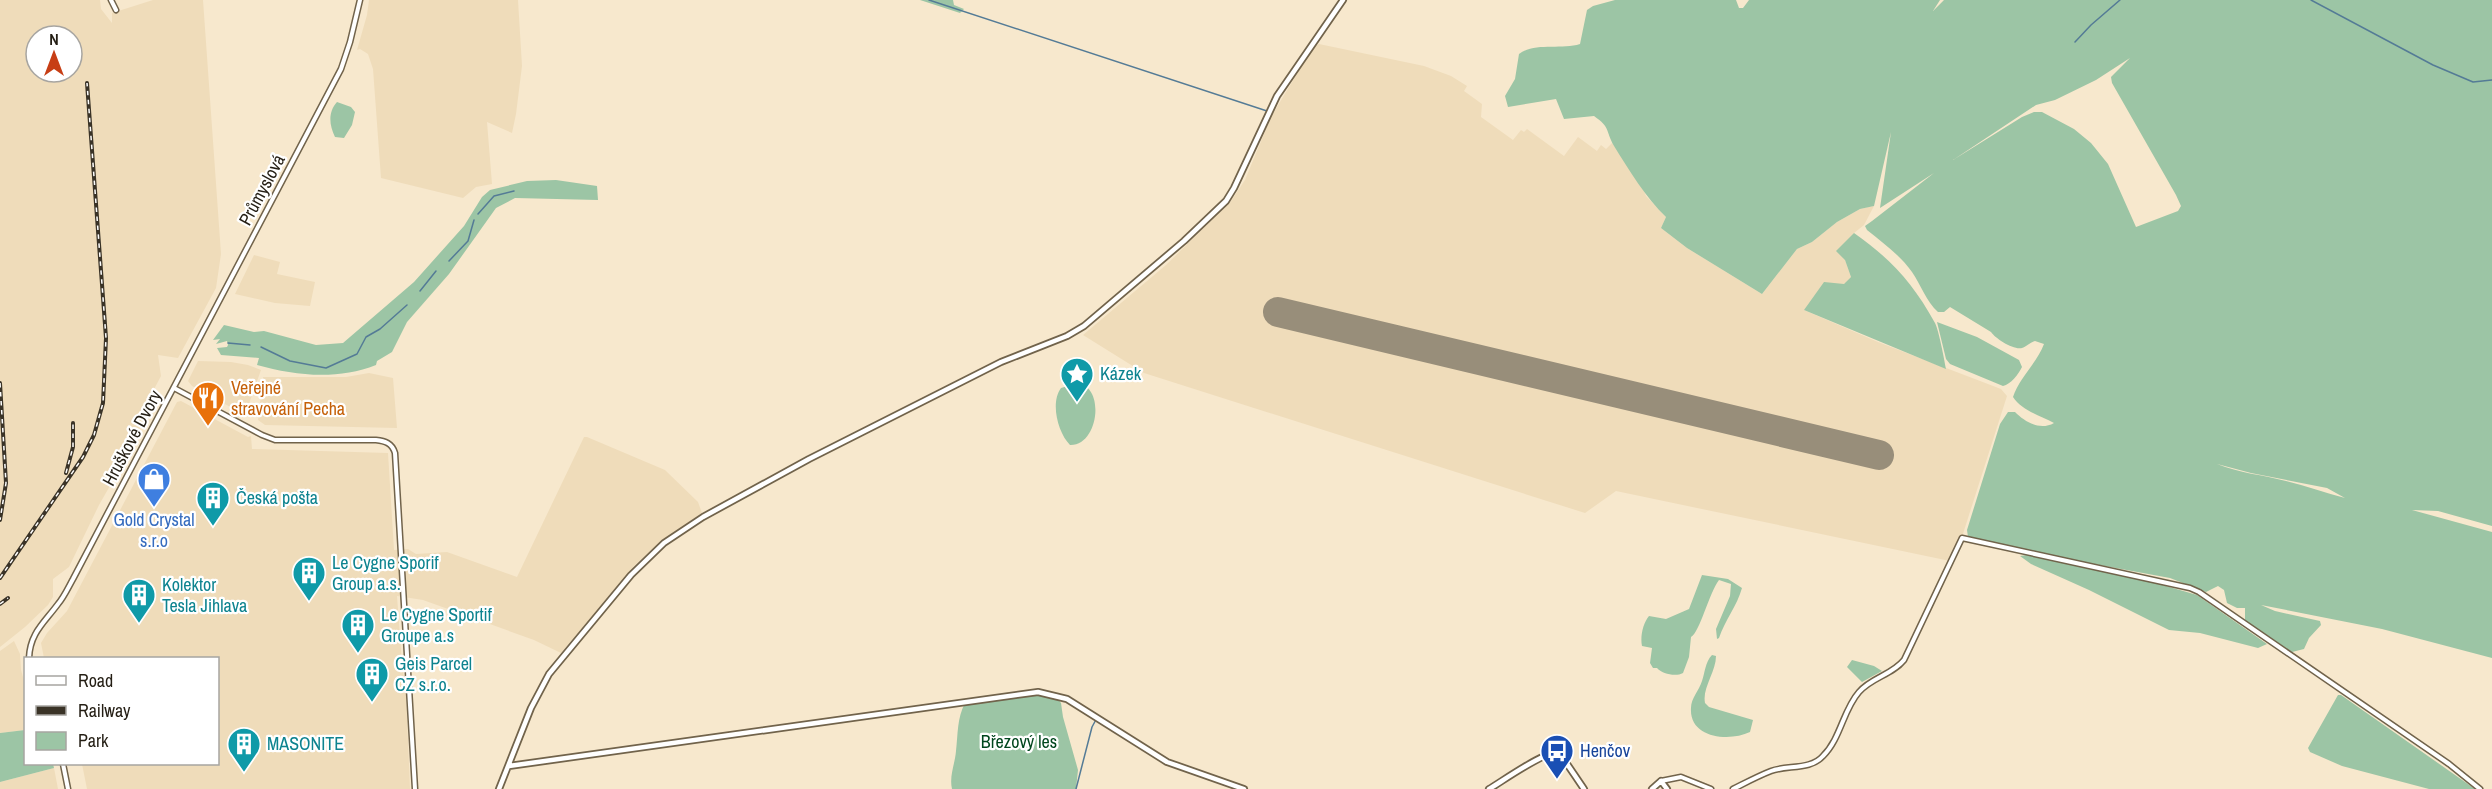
<svg xmlns="http://www.w3.org/2000/svg" width="2492" height="789" font-family="'Archivo Narrow',sans-serif">
  <rect width="100%" height="100%" fill="#f7e8cd"/>
  <path fill="#efdcba" fill-rule="evenodd" d="M0,0H100L101,9L112,23V13L153,0H203L221,254L216,288L178,358L158,355L161,376L152,393L155,395L127,456L99,505L69,567L53,579V597L48,605L25,627L0,647ZM36,36H72V72H36Z
    M369,0H518L522,66L516,114L512,133L487,122L492,184L476,187L463,198L381,178L373,69L368,54L360,49L357,50L367,15Z
    M1319,44L1424,66L1451,76L1467,86L1464,91L1482,104L1481,117L1513,140L1521,130L1524,132L1527,129L1564,156L1578,137L1597,151L1601,145L1606,149L1612,143L1640,182L1646,196L1666,217L1661,228L1687,248L1762,294L1797,249L1812,242L1837,222L1860,209L1874,206L1864,225L1854,233L1845,260L1851,277L1845,284L1804,310L1878,342L2001,389L2007,396L1961,540L1950,561L1616,491L1585,513L1144,373L1083,335L1166,265L1231,201L1245,180L1271,117L1313,47Z
    M254,255L280,262L277,274L315,282L310,306L275,303L235,294Z
    M198,361L231,362L248,365L261,370L245,415L192,386L188,381Z
    M369,373L393,378L397,428L265,425L258,420L263,377H346Z
    M181,401L248,437L251,436L252,449L388,453L394,550L408,549L416,554L447,552L517,577L584,437H587L665,470L698,502L702,513L663,540L634,566L561,653L534,640L423,600L397,596L402,664L406,692L410,789H87L82,764H218V658H44L41,643L47,633L67,611L177,402Z
    M14,641L20,654L21,670L25,684V730L0,733V651Z
    M54,768L58,789H0V782Z"/>
  <path fill="#9cc5a5" fill-rule="evenodd" d="M920,0H953L954,5L964,9L960,13Z
    M1615,0H1736L1739,8H1743L1749,0H1940L1933,11L1944,0H2492V526L2438,511L2412,510L2492,532V658L2382,629L2261,605L2275,611L2320,621L2321,625L2309,638L2304,649L2292,652L2250,626L2245,620V608H2237L2227,603L2224,590L2218,586L2206,592L2170,578L2067,559L1968,537L1967,530L2000,424L2008,412H2015C2025,422 2040,431 2054,423C2040,415 2022,411 2013,397C2019,378 2037,363 2044,344L2035,341C2031,342 2026,347 2022,348C2013,350 1996,339 1991,332L1950,307L1944,312H1938C1926,301 1921,285 1912,272C1900,255 1883,243 1867,230L1865,226L1872,221L1934,173L1880,208L1891,132L1874,206L1860,209L1837,222L1812,242L1797,249L1762,294L1687,248L1661,228L1666,217C1646,198 1629,170 1614,146C1605,130 1611,128 1594,116L1564,119L1556,99L1508,107L1505,96L1515,79L1519,54C1534,42 1561,50 1580,44L1587,10L1593,6ZM2130,58L2111,77L2112,83L2176,195L2181,206L2178,211L2136,227L2108,164L2091,143L2074,129L2042,112H2034L2022,117L1953,160L2036,105L2055,100L2096,80ZM2217,464L2251,473L2327,488L2345,498C2326,493 2306,486 2286,481C2263,475 2239,473 2217,464Z
    M337,102L351,107L355,112L352,125L344,138L335,137C329,125 328,112 337,102Z
    M556,180L597,186L598,200L515,198L496,208L449,274L407,322L392,352L377,361L376,365C338,380 296,376 257,365L259,358L221,355L217,348L227,347L228,345L227,341L216,344L220,339L213,340L224,325L254,332L264,331L316,345L343,343L414,282L464,226L482,197L490,190L527,181Z
    M1854,233C1891,259 1913,283 1935,323C1939,331 1944,358 1946,369L1804,310L1824,282L1844,284L1851,277L1845,260L1836,251Z
    M1937,322L1977,337L2019,360L2022,367C2018,375 2011,384 2003,386L1950,364L1946,359Z
    M1078,383C1106,388 1098,446 1070,445C1058,433 1050,403 1061,388Z
    M2027,555L2159,584L2197,595L2267,644L2258,648L2200,633L2169,630L2089,590L2031,564L2020,556Z
    M1702,575L1728,579L1742,588C1737,606 1725,620 1719,638L1717,639L1716,629L1730,596L1731,584L1719,580C1709,593 1700,632 1691,637L1689,657L1683,673C1676,677 1662,674 1657,668H1653L1650,663L1652,648L1642,646C1640,637 1643,623 1649,616L1666,619L1689,609Z
    M1712,655L1716,656C1716,672 1702,688 1705,703L1709,707L1753,720L1750,732C1729,742 1689,738 1691,708C1691,698 1699,691 1702,681C1705,673 1705,662 1712,655Z
    M1852,660L1874,666L1882,671L1862,682L1847,667Z
    M1042,694L1057,698L1061,703L1063,717L1078,770L1076,789H952C949,776 955,764 956,751C958,734 957,718 965,703Z
    M2338,695H2341L2475,789H2429L2342,766L2310,752L2308,748Z
    M25,730L26,764H53L54,768L0,782V733Z"/>
  <g fill="none" stroke-linecap="round" stroke-linejoin="round">
    <path stroke="#547b96" stroke-width="1.5" d="M929,0L1267,111
      M2311,0L2433,65L2473,82L2492,80
      M2075,42L2091,25L2120,0
      M478,214L494,196L514,191
      M449,261L468,241L474,220
      M420,291L436,271
      M228,343L250,345
      M261,347L290,361L326,368L357,354L366,337L380,329L407,305
      M1076,789L1092,727L1098,716"/>
    <path stroke="#988e7a" stroke-width="30" d="M1278,312L1879,455"/>
    <g stroke="#71634b" stroke-width="7">
      <path id="minor" d="M111,0L116,10
        M174,388L262,435L275,440H376C385,441 392,443 395,453L415,789
        M29,658C30,633 44,623 58,604C64,597 68,588 73,579L341,69L350,42L360,0
        M63,764L68,789
        M1661,781L1681,777L1711,789
        M1733,789C1745,783 1758,776 1771,771C1787,765 1811,770 1823,756C1841,738 1843,710 1859,692C1872,677 1892,675 1904,660L1962,538L2190,588L2199,592L2449,764L2480,789"/>
    </g>
    <g stroke="#71634b" stroke-width="8">
      <path id="tertiary" d="M509,766L1038,692L1067,699L1167,762L1244,789
        M499,789L531,708L549,674L631,575L664,543L703,517L809,459L1001,362L1067,336L1084,326L1184,241L1226,201L1234,188L1277,96L1343,0
        M1489,789C1500,783 1551,746 1560,754C1564,759 1579,782 1584,789
        M1652,789L1661,781L1667,789"/>
    </g>
    <use href="#minor" stroke="#fff" stroke-width="4"/>
    <use href="#tertiary" stroke="#fff" stroke-width="4.5"/>
    <g stroke="#3a3327" stroke-width="4">
      <path id="rail" d="M0,383L6,483L0,520
        M66,473L73,447V423
        M0,578L83,457L94,435L103,403L106,338L87,83
        M0,604L8,598"/>
    </g>
    <use href="#rail" stroke="#fff" stroke-width="1.5" stroke-dasharray="4.5" stroke-linecap="butt"/>
  </g>
  <defs>
    <g id="sight-pin" transform="scale(1.725)"><path d="M0 17L-7.5 6A9.5 9.5 0 1 1 7.5 6Z" fill="#0f9aa8" stroke="#fff"/><path d="M0-6L1.8-2.2L6-1.7L2.9 1.2L3.7 5.4L0 3.3L-3.7 5.4L-2.9 1.2L-6-1.7L-1.8-2.2Z" fill="#fff"/></g>
    <g id="restaurant-pin" transform="scale(1.725)"><path d="M0 17L-7.5 6A9.5 9.5 0 1 1 7.5 6Z" fill="#e8710a" stroke="#fff"/><path d="M-5-6h1v4h1v-4h1v4h1v-4h1v5L-1.5 .5V6h-2V.5L-5-1ZM5-6V6H3V1.5H1.5Q1.5-4 5-6Z" fill="#fff"/></g>
    <g id="shop-pin" transform="scale(1.725)"><path d="M0 17L-7.5 6A9.5 9.5 0 1 1 7.5 6Z" fill="#3f7fe0" stroke="#fff"/><path d="M-5-2.5h2.3a2.7 3.5 0 0 1 5.4 0H5L5.5 6h-11ZM-1.5-2.5h3a1.5 2.3 0 0 0-3 0Z" fill="#fff"/></g>
    <g id="building-pin" transform="scale(1.725)"><path d="M0 17L-7.5 6A9.5 9.5 0 1 1 7.5 6Z" fill="#0f9aa8" stroke="#fff"/><path d="M-4-6H4V6H1V3H-1V6H-4ZM-2.5-4.3h1.7v1.8h-1.7ZM.8-4.3h1.7v1.8H.8ZM-2.5-1h1.7V.8h-1.7ZM.8-1h1.7V.8H.8Z" fill="#fff"/></g>
    <g id="bus-pin" transform="scale(1.725)"><path d="M0 17L-7.5 6A9.5 9.5 0 1 1 7.5 6Z" fill="#1a4fb4" stroke="#fff"/><path d="M-5-6H5V4H4V6H2V4H-2V6H-4V4H-5ZM-3.5-4V0h7V-4ZM-3.5 1.2v1.5H-2V1.2ZM2 1.2v1.5H3.5V1.2Z" fill="#fff"/></g>
  </defs>
  <g fill-rule="evenodd">
    <use href="#sight-pin" x="1077" y="374"/>
    <use href="#restaurant-pin" x="208" y="398"/>
    <use href="#shop-pin" x="154" y="479"/>
    <use href="#building-pin" x="213" y="498"/>
    <use href="#building-pin" x="309" y="573"/>
    <use href="#building-pin" x="139" y="595"/>
    <use href="#building-pin" x="358" y="625"/>
    <use href="#building-pin" x="372" y="674"/>
    <use href="#building-pin" x="244" y="744"/>
    <use href="#bus-pin" x="1557" y="751"/>
  </g>
  <g text-anchor="middle" stroke-width="4.5" stroke-linejoin="round" paint-order="stroke">
    <g font-size="18" fill="#241e14" stroke="#fff">
      <text transform="translate(262 190) rotate(-62)" y="6">Průmyslová</text>
      <text transform="translate(132 438) rotate(-62)" y="6">Hruškové Dvory</text>
    </g>
    <g font-size="18" fill="#0d838f" stroke="#fff" text-anchor="start">
      <text x="1100" y="380">Kázek</text>
      <text x="236" y="504">Česká pošta</text>
      <text x="332" y="569">Le Cygne Sporif<tspan x="332" dy="21">Group a.s.</tspan></text>
      <text x="162" y="591">Kolektor<tspan x="162" dy="21">Tesla Jihlava</tspan></text>
      <text x="381" y="621">Le Cygne Sportif<tspan x="381" dy="21">Groupe a.s</tspan></text>
      <text x="395" y="670">Geis Parcel<tspan x="395" dy="21">CZ s.r.o.</tspan></text>
      <text x="267" y="750">MASONITE</text>
    </g>
    <g font-size="18" fill="#c56008" stroke="#fff" text-anchor="start">
      <text x="231" y="394">Veřejné<tspan x="231" dy="21">stravování Pecha</tspan></text>
    </g>
    <g font-size="18" fill="#366cbe" stroke="#fff">
      <text x="154" y="526">Gold Crystal<tspan x="154" dy="21">s.r.o</tspan></text>
    </g>
    <g font-size="18" fill="#00461d" stroke="#fff">
      <text x="1019" y="748">Březový les</text>
    </g>
    <g font-size="18" fill="#164399" stroke="#fff" text-anchor="start">
      <text x="1580" y="757">Henčov</text>
    </g>
  </g>
  <rect x="24" y="657" width="195" height="108" fill="#ffffff" stroke="#a7a5a1" stroke-width="1.5"/>
  <rect x="36" y="676" width="30" height="9" fill="#ffffff" stroke="#a7a5a1" stroke-width="1.5"/>
  <text x="78" y="687" font-size="18" fill="#241e14">Road</text>
  <rect x="36" y="706" width="30" height="9" fill="#3a3327" stroke="#a7a5a1" stroke-width="1.5"/>
  <text x="78" y="717" font-size="18" fill="#241e14">Railway</text>
  <rect x="36" y="732" width="30" height="18" fill="#9cc5a5" stroke="#a7a5a1" stroke-width="1.5"/>
  <text x="78" y="747" font-size="18" fill="#241e14">Park</text>
  <g transform="translate(54 54)"><circle r="28" fill="#ffffff" stroke="#a7a5a1" stroke-width="1.5"/>
  <path d="M0-4.5L10 22L0 15L-10 22Z" fill="#c73e15"/>
  <text y="-9" font-size="16" font-weight="bold" text-anchor="middle" fill="#241e14">N</text>
  </g>
</svg>
